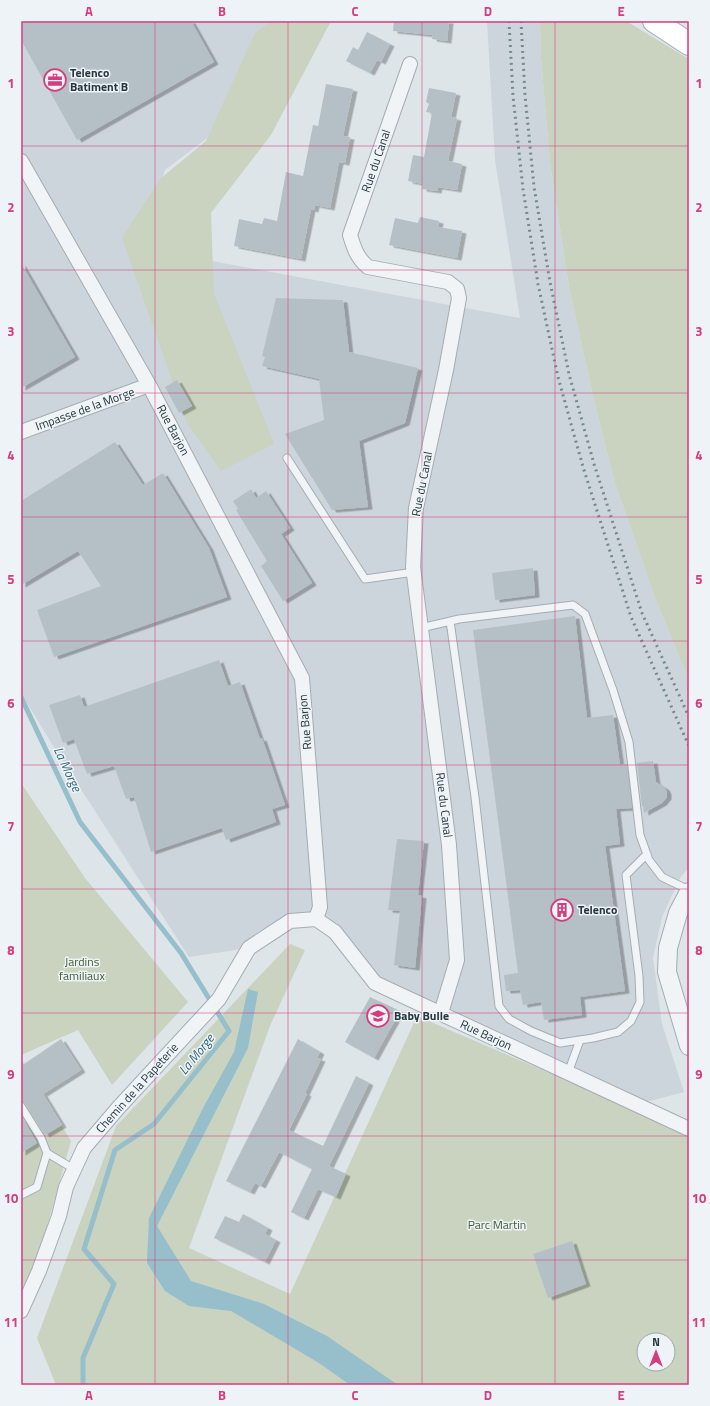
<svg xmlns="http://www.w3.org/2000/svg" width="710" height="1406" font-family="'Titillium Web',sans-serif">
  <defs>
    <filter id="shadow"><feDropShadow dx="4.5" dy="2.5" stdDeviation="0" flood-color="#0004"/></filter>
  </defs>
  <rect width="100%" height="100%" fill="#dee5e9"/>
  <path fill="#ccd5db" d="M21,21H273L227,123L165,170L148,217L147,249L520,318L495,160L487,21H540L541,58L550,163L569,287L594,400L615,483L656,600L689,680V867L680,878L662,917L653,958L662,1024L684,1092L635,1105L375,983L316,919L290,921L249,948L189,957L55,749L21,693Z"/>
  <path fill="#c9d3bf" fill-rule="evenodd" d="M271,21H331L271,135L211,213L214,294L274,444L221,471L187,423L122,238L160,179L206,141L255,33Z
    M540,21H626L689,59V680L656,600L615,483L594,400L569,287L550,163L541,58Z
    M21,783L85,878L188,1002L112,1085L78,1030L21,1055Z
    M290,944L305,950L270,1026L189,1248L290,1294L417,1016L689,1133V1385H56L37,1338L116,1126ZM644,1340H668V1364H644Z
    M21,1059L71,1141L39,1255L21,1291Z"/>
  <path fill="#96bfcb" d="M248,989L258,992L248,1048L157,1226L191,1281L264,1304L327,1336L398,1385H350L319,1363L231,1311L189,1306L165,1291L147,1263L149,1218L203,1108L234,1052Z"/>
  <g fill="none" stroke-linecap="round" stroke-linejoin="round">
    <path stroke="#96bfcb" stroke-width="5" d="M21,697L80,822L181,953L229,1031L154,1124L115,1150L84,1249L114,1284L83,1358V1385"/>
  </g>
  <path fill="#b5c0c6" filter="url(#shadow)" d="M21,21H191L214,62L77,140L21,40Z
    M394,21H449L447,41L432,39L433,35L393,31Z
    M367,32L390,44L381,62L377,60L370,73L346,61L353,47L358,50Z
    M326,84L353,89L343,136L350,137L345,163L339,162L330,208L315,205L314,210L311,209L301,259L234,246L239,219L262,224L264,218L277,221L286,172L303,176L313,125L318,126Z
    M429,88L456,93L451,117L457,118L448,161L462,164L457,190L438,187L437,191L422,189L423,184L408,181L413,155L424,157L432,113L426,112L429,104L426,102Z
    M420,217L439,221L438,227L462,231L457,258L389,245L395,218L418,223Z
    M21,263L75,357L21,388Z
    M276,298L343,300L349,352L418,368L405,423L359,441L368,507L332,510L285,434L324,420L319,379L262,366L265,357L262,356Z
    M177,380L192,406L179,413L165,387Z
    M115,442L143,485L163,473L209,548L227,597L54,657L37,610L101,586L78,551L21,585V501Z
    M251,489L256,498L266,491L290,528L281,534L312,583L283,601L261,566L267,561L236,510L238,509L233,501Z
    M533,568L535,595L495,600L492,573Z
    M575,616L587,718L613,715L620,765L627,764L632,808L616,809L620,844L605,846L625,991L580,997L582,1015L544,1020L541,1002L523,1005L520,990L506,991L504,975L518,973L473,630Z
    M219,660L228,686L240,682L260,739L262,738L285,805L272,809L276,822L226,840L222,828L151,852L134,797L126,799L114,766L87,774L74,739L63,743L49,705L80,695L84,707Z
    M653,761L656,782L665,788L667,792V797L662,803L644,813L643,806H642L637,763Z
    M397,839L424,841L418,895L422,896L415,968L394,965L400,911L388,910Z
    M370,997L400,1011L374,1058L345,1042Z
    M61,1039L81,1070L43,1094L62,1125L45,1135L25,1103L21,1101V1066Z
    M298,1039L320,1052L317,1058L321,1059L305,1093L307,1094L289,1130L323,1146L356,1076L369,1083L329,1166L346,1174L336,1197L318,1189L304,1218L291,1212L312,1169L279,1152L261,1186L255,1183L250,1192L226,1181Z
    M21,1115L37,1143L21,1153Z
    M243,1214L268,1228L265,1234L276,1240L265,1262L214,1238L225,1216L239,1222Z
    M572,1241L586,1284L548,1298L533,1254Z"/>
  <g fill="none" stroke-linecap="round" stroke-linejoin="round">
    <g stroke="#a3adb3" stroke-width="9">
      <path id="service" d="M287,458L365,579L414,572
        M450,621L475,797L499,1006L509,1019L531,1031L560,1043L593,1038L618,1032L631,1021L640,1002L639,976L626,875L647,854
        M421,628L459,619L573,605L585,614L613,690L629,742L640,835L649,860L662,877L689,890
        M568,1073L580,1040
        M21,1106L41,1138L47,1153
        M21,1195L37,1187L47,1153L74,1169"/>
    </g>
    <g stroke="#a3adb3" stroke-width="16">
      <path id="minor" d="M410,64L350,235C354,248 357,258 368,267L448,282L457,289L459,298L446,370L416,508L413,567L449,845L457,960L441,1013
        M21,161L149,385L302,678L320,907L316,919
        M21,432L149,385
        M316,919L335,932L375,983L689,1129
        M21,1311L39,1271L59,1216L66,1187L84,1148L119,1107L219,999L249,948L290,921L316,919"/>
    </g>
    <g stroke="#a3adb3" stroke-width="20">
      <path id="tertiary" d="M689,892L678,913L668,948L667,972L689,1046"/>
    </g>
    <g stroke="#9dadb5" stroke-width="24">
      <path id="primary" d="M654,21L689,44"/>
    </g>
    <use href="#service" stroke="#f1f4f7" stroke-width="7"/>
    <use href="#minor" stroke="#f1f4f7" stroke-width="14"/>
    <use href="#tertiary" stroke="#f1f4f7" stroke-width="18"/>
    <use href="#primary" stroke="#fff" stroke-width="22"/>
    <path stroke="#768993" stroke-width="3" stroke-dasharray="2 4" stroke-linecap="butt" d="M509,21L513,96L523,189L538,284L558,377L583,467L631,617L689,746
      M521,21L525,95L534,187L550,282L569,374L594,464L642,613L689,717"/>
  </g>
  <path fill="none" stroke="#d63b7d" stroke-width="1" stroke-opacity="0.55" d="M155,21V1385M288,21V1385M422,21V1385M555,21V1385M21,146H689M21,270H689M21,393H689M21,517H689M21,641H689M21,765H689M21,889H689M21,1013H689M21,1136H689M21,1260H689"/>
  <defs>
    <g id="office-ring" transform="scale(1.15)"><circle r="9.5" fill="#edf3f6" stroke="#d63b7d" stroke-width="1.5"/><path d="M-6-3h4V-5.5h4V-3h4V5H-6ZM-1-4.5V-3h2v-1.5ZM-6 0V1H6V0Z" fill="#d63b7d"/></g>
    <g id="building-ring" transform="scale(1.15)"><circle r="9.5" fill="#edf3f6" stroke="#d63b7d" stroke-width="1.5"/><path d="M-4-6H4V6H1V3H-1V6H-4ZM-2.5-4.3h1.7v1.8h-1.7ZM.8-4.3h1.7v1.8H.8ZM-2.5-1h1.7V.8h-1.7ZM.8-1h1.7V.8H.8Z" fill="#d63b7d"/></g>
    <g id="school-ring" transform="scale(1.15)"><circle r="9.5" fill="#edf3f6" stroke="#d63b7d" stroke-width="1.5"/><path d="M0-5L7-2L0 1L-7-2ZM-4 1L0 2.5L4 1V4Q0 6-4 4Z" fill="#d63b7d"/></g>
  </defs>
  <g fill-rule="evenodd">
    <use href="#office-ring" x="55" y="80"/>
    <use href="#building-ring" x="562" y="910"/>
    <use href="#school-ring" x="378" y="1016"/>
  </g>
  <g text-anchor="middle" stroke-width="3" stroke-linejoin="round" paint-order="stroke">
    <g font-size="12" font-weight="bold" fill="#263740" stroke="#edf3f6" text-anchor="start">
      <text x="70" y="77">Telenco<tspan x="70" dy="14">Batiment B</tspan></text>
      <text x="578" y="914">Telenco</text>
      <text x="394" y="1020">Baby Bulle</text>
    </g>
    <g font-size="12" fill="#263740" stroke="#edf3f6">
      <text transform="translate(376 161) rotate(-71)" y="4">Rue du Canal</text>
      <text transform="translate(85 409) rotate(-20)" y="4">Impasse de la Morge</text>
      <text transform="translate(173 430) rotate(62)" y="4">Rue Barjon</text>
      <text transform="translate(422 484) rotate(-79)" y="4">Rue du Canal</text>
      <text transform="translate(305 722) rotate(-95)" y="4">Rue Barjon</text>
      <text transform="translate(444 805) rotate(83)" y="4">Rue du Canal</text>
      <text transform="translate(486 1035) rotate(25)" y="4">Rue Barjon</text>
      <text transform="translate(137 1088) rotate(-48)" y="4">Chemin de la Papeterie</text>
    </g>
    <g font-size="12" fill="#465d33" stroke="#edf3f6">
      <text x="82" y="966">Jardins<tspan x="82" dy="14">familiaux</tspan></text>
      <text x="497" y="1229">Parc Martin</text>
    </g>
    <g font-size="13" font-style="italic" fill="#2e6377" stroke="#edf3f6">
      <text transform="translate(68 769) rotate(65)" y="5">La Morge</text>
      <text transform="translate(196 1054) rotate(-51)" y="5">La Morge</text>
    </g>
  </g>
  <rect width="710" height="1406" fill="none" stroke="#edf3f6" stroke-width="44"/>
  <g transform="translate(656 1352)"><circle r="19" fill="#edf3f6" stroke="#9da8ad"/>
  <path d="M0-3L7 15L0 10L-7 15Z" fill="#d63b7d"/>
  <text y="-6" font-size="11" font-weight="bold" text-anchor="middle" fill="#263740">N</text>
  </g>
  <rect x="22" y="22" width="666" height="1362" fill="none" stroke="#d63b7d" stroke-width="1.5"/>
  <g font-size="13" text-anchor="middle" font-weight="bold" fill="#d63b7d">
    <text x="89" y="16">A</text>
    <text x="222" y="16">B</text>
    <text x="355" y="16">C</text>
    <text x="488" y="16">D</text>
    <text x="621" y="16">E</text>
    <text x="11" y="88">1</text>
    <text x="699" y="88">1</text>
    <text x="11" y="212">2</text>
    <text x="699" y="212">2</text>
    <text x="11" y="336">3</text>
    <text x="699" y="336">3</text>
    <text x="11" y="460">4</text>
    <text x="699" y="460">4</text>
    <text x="11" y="584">5</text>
    <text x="699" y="584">5</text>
    <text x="11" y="708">6</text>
    <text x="699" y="708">6</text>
    <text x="11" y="831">7</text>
    <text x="699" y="831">7</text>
    <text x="11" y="955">8</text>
    <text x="699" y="955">8</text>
    <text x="11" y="1079">9</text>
    <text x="699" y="1079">9</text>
    <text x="11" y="1203">10</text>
    <text x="699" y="1203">10</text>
    <text x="11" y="1327">11</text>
    <text x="699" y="1327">11</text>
    <text x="89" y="1400">A</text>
    <text x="222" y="1400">B</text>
    <text x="355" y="1400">C</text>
    <text x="488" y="1400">D</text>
    <text x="621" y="1400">E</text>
  </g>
</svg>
